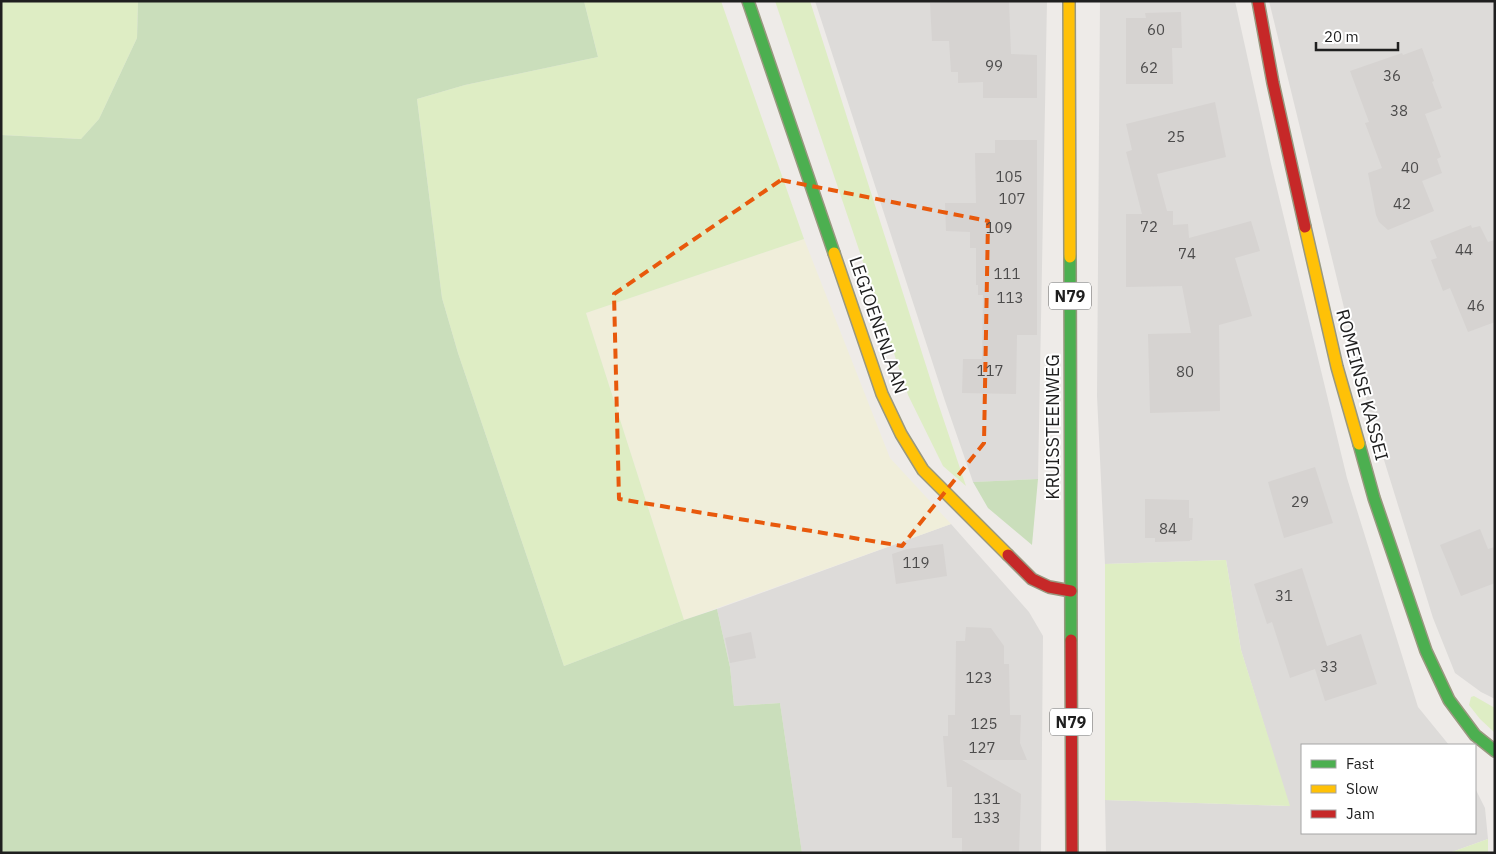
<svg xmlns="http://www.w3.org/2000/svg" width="1496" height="854" font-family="'IBM Plex Sans',sans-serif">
  <rect width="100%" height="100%" fill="#eeebe8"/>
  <path fill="#dddbd9" d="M815,1H1047L1038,479L973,482L945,401Z
    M1100,1H1235L1271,164L1347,478L1418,707L1449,745H1302V833H1475V788L1485,808L1488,839L1449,853H1106L1105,800L1289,806L1241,650L1226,560L1105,564L1097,396Z
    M1269,1H1495V699L1481,692L1455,673L1433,618L1371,418Z
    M951,524L1029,612L1043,636L1041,853H802L780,703L734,706L730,667L717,609Z"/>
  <path fill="#f0eeda" d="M804,239L890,458L951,524L684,620L586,313Z"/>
  <path fill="#deedc4" d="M1,1H138L137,38L99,119L81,139L1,135Z
    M584,1H721L804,239L586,313L684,620L564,666L458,353L442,298L417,99L465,85L598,57Z
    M775,1H810L937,400L966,486L943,466L908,395Z
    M1226,560L1241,650L1290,806L1105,800V564Z
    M1474,696L1495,708V733L1480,719L1469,705L1471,697Z
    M1488,839V853H1449Z"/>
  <path fill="#cadebb" d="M138,1H584L598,57L465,85L417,99L442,298L458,353L564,666L684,620L717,609L730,667L734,706L780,703L802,853H1V135L81,139L99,119L137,38Z
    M1038,479L1032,545L988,508L973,482Z"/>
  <path fill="#d6d3d1" d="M980,1H1009L1011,54L1037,55V98H983V82L958,83V72H951L949,41H932L930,3Z
    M1181,12L1182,48H1172L1173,84H1126V18H1146L1145,13Z
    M1422,48L1434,81L1432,82L1442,108L1425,114L1441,157L1437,159L1442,173L1422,181L1434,211L1388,230L1379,222L1376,215L1368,173L1382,168L1365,123L1369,122L1350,71L1402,53L1403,55Z
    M1215,102L1226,157L1157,174L1167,211H1173V225L1188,224L1189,238L1251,221L1260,251L1235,258L1252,316L1219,325L1220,411L1150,413L1148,334L1191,333L1182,286L1126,287V214H1142L1126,152L1132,150L1126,124Z
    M995,140H1037V335H1017L1016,394L962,393L963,359H982L983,295H978V285H976V248H970V232L946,231L945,203H976L975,153H995Z
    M1471,225L1472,228L1480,226L1488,242L1495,240V322L1468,332L1450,288L1443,291L1431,260L1437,258L1430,241Z
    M1315,467L1333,523L1284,538L1268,482Z
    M1145,499L1189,500V518H1193L1192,540H1190V541L1155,542V538H1145Z
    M1480,529L1488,549L1495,547V583L1461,596L1440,545Z
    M943,544L947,576L896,584L892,554L907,549Z
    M1302,568L1327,646L1361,634L1377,684L1325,701L1315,669L1290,678L1272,622L1267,624L1254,584Z
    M966,627L991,628L1004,646V664H1009L1010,715H1021L1020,743L1027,760H962L1021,794L1019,853H962V838H952V787H947L943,736H948V715H955L956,641H965Z
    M751,632L756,658L730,663L725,638Z"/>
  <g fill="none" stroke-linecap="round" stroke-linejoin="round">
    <g stroke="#99987f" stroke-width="14">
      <path id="fast" d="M748,1L834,253
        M1070,257L1071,640
        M1359,444L1374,498L1426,651L1449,700L1475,735L1495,751"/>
    </g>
    <g stroke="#99987f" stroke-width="14">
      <path id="slow" d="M1069,1L1070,257
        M1305,227L1337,367L1359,444
        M834,253L882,394L901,434L923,470L1008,555"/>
    </g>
    <g stroke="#99987f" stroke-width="14">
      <path id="jam" d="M1258,1L1273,83L1305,227
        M1008,555L1032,579L1049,587L1071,591
        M1071,640L1072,853"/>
    </g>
    <use href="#fast" stroke="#4caf50" stroke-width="11"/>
    <use href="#slow" stroke="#ffc107" stroke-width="11"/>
    <use href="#jam" stroke="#c62828" stroke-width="11"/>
  </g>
  <path fill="none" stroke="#e8590c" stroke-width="4" stroke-dasharray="10 6" stroke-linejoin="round" d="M781,180L988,221L984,443L902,546L619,499L614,294Z"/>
  <g text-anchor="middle" stroke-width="4" stroke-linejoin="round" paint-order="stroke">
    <g font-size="15" fill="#4d4c4c">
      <text x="1156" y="35">60</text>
      <text x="994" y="71">99</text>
      <text x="1149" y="73">62</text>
      <text x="1392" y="81">36</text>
      <text x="1399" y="116">38</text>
      <text x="1176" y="142">25</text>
      <text x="1410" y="173">40</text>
      <text x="1009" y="182">105</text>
      <text x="1012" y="204">107</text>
      <text x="1402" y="209">42</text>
      <text x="1149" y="232">72</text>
      <text x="999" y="233">109</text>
      <text x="1464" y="255">44</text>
      <text x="1187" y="259">74</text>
      <text x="1007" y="279">111</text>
      <text x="1010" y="303">113</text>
      <text x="1476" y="311">46</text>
      <text x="990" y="376">117</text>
      <text x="1185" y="377">80</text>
      <text x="1300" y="507">29</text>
      <text x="1168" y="534">84</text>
      <text x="916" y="568">119</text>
      <text x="1284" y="601">31</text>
      <text x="1329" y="672">33</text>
      <text x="979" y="683">123</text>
      <text x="984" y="729">125</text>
      <text x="982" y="753">127</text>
      <text x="987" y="804">131</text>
      <text x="987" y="823">133</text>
    </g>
    <g fill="#fff" stroke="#626262" stroke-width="1">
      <rect x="1049" y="282.5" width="42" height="27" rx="4"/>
      <rect x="1050" y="708.5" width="42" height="27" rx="4"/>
    </g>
    <g font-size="16" font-weight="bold" fill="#1f1f1f">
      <text x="1070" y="302">N79</text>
      <text x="1071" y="728">N79</text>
    </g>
    <g font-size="18" fill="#1f1f1f" stroke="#fff">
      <text transform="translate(878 325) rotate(71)" y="6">LEGIOENENLAAN</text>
      <text transform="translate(1362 385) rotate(75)" y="6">ROMEINSE KASSEI</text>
      <text transform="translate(1053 427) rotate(-90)" y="6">KRUISSTEENWEG</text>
    </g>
  </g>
  <rect width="1496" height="854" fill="none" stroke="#1f1f1f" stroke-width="5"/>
  <rect x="1301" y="744" width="175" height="90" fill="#ffffff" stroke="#a5a5a5"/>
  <rect x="1311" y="760" width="25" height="8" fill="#4caf50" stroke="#a5a5a5"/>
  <text x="1346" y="769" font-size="15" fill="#1f1f1f">Fast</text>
  <rect x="1311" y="785" width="25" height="8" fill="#ffc107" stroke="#a5a5a5"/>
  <text x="1346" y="794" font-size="15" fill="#1f1f1f">Slow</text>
  <rect x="1311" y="810" width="25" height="8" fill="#c62828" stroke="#a5a5a5"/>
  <text x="1346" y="819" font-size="15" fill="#1f1f1f">Jam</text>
  <path d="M1316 42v8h82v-8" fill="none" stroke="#1f1f1f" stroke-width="2.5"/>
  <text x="1324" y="42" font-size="15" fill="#1f1f1f" stroke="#ffffff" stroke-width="4" paint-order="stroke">20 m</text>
</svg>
